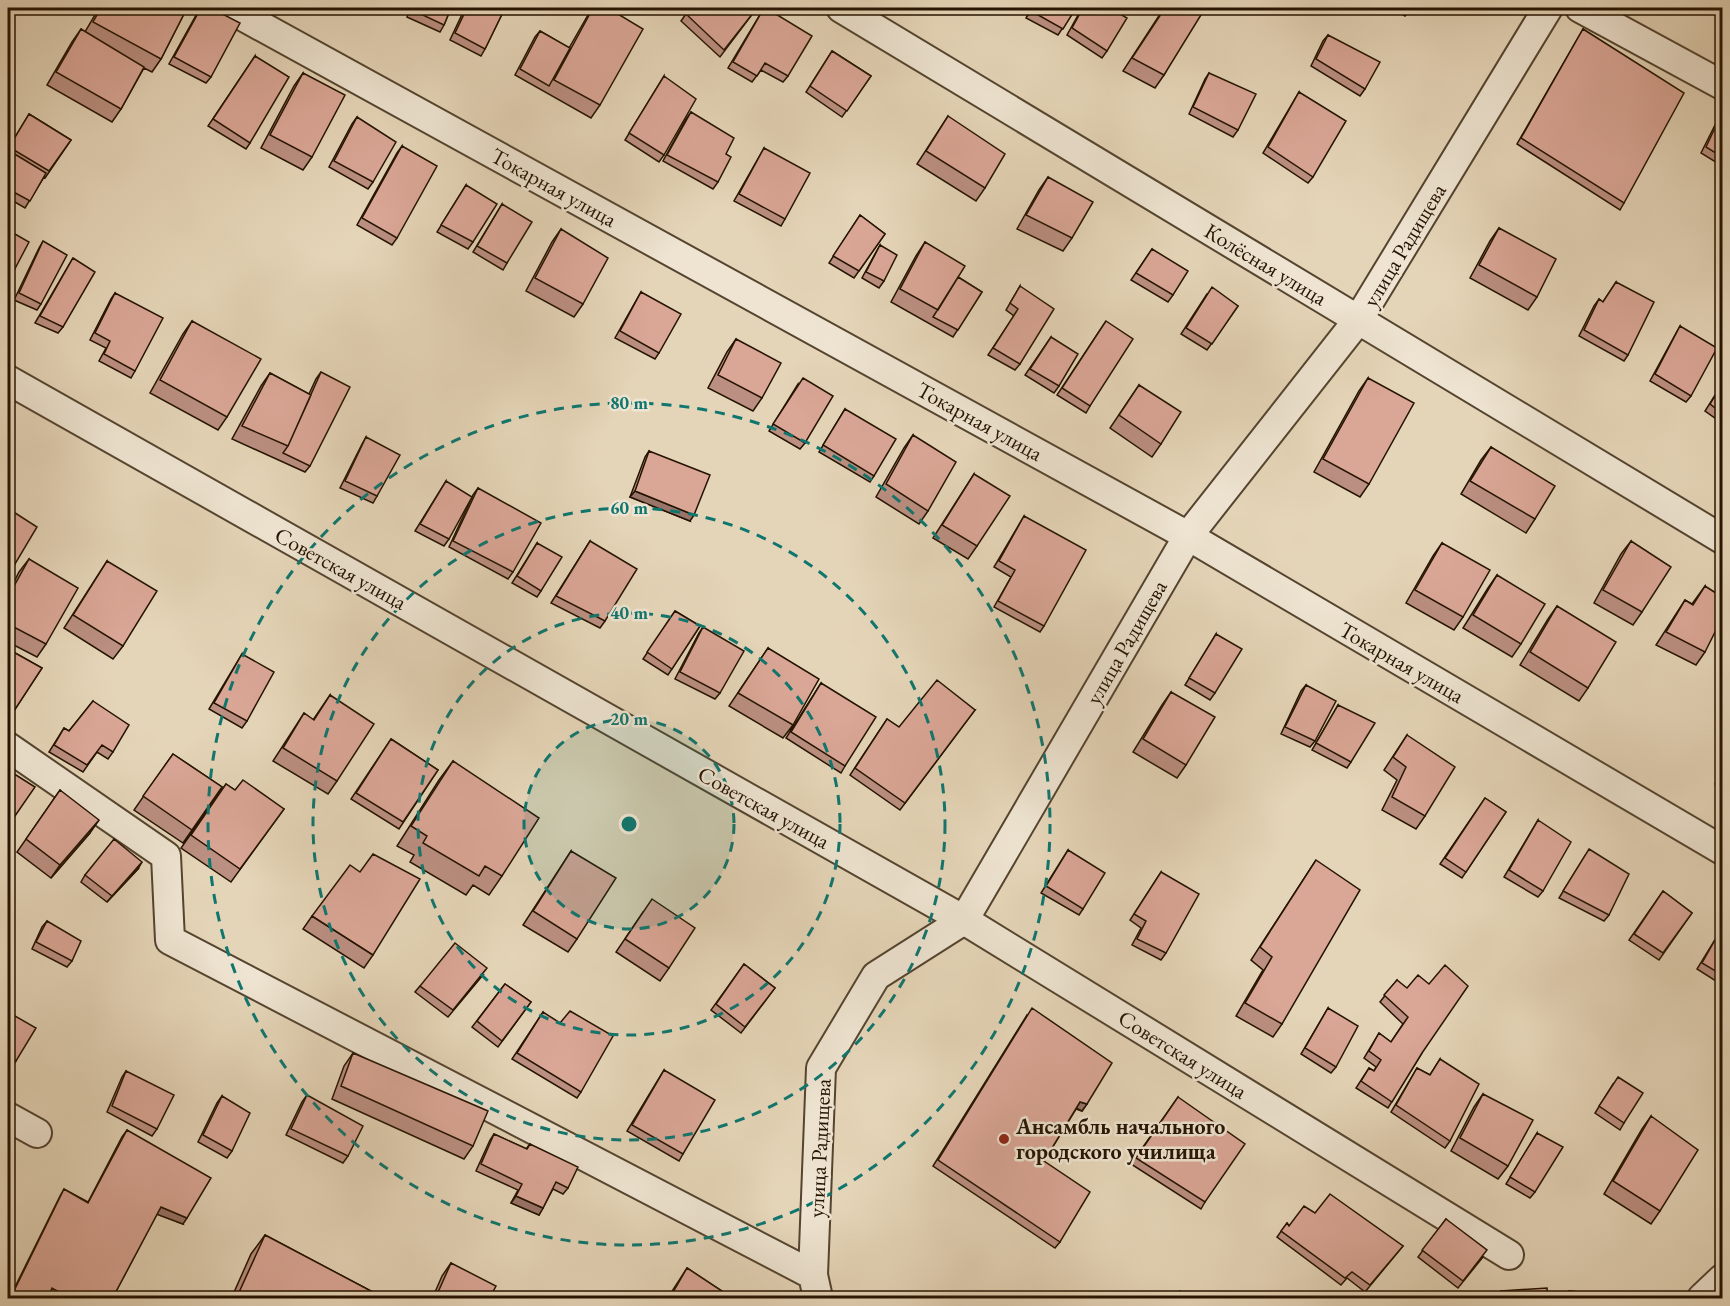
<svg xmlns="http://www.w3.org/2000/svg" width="1730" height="1306" font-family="'EB Garamond',serif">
  <rect width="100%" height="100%" fill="#e5d5b8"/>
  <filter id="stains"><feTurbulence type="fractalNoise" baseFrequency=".00333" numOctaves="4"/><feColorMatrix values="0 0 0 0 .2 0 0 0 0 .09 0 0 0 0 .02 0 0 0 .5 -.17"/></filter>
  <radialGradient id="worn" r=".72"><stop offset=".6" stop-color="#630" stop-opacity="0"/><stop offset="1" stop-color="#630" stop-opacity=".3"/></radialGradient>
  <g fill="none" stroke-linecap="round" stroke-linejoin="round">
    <g stroke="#54442f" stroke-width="32">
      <path id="street" d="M228,8L1188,536L1722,850
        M841,8L1722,539
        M1580,8L1722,85
        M8,380L964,920L1509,1255
        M8,747L166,856L170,940L813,1275
        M8,1117L37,1133
        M818,1298L813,1275L821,1068L876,976L964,920L1188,536L1358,320L1548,8
        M1702,1298L1722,1279"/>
    </g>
    <use href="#street" stroke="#eee4d1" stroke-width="28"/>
  </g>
  <path fill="#bb8f81" stroke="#241301" stroke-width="1.5" d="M99,8H187L161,59L152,72L144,68L121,109L112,122L47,85L72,42L81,29L85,32Z
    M200,8H211V77L206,83L169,64Z
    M391,8H401L399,11Z
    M411,8H451L444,25L440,32L407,17Z
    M465,8H505L485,49L481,56L450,40Z
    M592,8H608L600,105L591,118L515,75L535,37L540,31L569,48Z
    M690,8L754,12L720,57L681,21Z
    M764,8L788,76L783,82L761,70L752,82L728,68Z
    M1032,8H1076L1058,35L1026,18Z
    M1082,8H1110L1107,51L1102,58L1067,35Z
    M1164,8H1200L1164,75L1155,88L1123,71Z
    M1391,8H1412L1405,16Z
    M1583,29L1624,203L1620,210L1517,144Z
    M1328,35L1365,89L1360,96L1311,66L1323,41Z
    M832,51L871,76L842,117L806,92Z
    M255,56L250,143L246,149L208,126Z
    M303,73L312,157L303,170L261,148L294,86Z
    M1209,73L1238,130L1233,137L1189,114L1205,79Z
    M664,76V155L659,162L625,140Z
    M1299,92L1313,177L1308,183L1263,153Z
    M691,112L726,154L718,182L713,189L663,161L686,119Z
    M1722,112V166L1701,153L1719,117Z
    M29,114L71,140L45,178L44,177L25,208L8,198V149Z
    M948,116L985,188L976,201L917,164Z
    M357,117L373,182L368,189L329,167L352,124Z
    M402,146L397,238L392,245L357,225L397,153Z
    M764,148L785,219L781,226L734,201L760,155Z
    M1048,177L1072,238L1063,251L1017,229L1039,190Z
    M466,185L473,242L468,249L437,232Z
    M502,204L507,263L503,270L473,252Z
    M860,215L885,234L854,278L829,263Z
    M1499,228L1537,297L1528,310L1470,278L1490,241Z
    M561,229L583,304L574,317L526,291L552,242Z
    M43,241L41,304L37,310L14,300L39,248Z
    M925,242L958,277L982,292L953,337L891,302L916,256Z
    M880,245L884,281L879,288L862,278L876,252Z
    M1152,249L1173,295L1168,302L1131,280Z
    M73,258L63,327L58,333L35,323Z
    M1616,282L1628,355L1624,361L1579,336L1594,306L1599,299L1603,302Z
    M1020,286V364L1015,370L988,355L1014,316L1006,310Z
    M641,292L659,353L655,359L615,338Z
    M115,293L135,371L131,378L99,361L106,348L90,340L111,299Z
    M1207,294L1238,306L1207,350L1181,334Z
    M192,321L227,417L218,430L150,393L183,334Z
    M1106,321L1090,406L1086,413L1057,395Z
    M1680,326L1691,396L1686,402L1650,381L1676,333Z
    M1051,337L1059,386L1054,393L1025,375Z
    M736,339L762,398L753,411L708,388L727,352Z
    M321,372L310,466L305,472L232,439L261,386L270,373L309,394L316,379Z
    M1368,378L1369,484L1360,497L1314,472L1359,391Z
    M798,384L805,443L800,449L769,431Z
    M1722,384V423L1705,411Z
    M1139,385L1161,444L1152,457L1110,428Z
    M845,409L874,476L870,482L819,452Z
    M913,435L928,511L919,524L876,497L904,448Z
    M366,437L377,496L373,503L340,488L362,444Z
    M1491,447L1535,519L1526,533L1461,494L1481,460Z
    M649,451L690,521L630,497L645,457Z
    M974,474L977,546L968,559L933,538Z
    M446,481L449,539L444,546L415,531Z
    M478,488L513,572L508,579L449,547L473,495Z
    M8,511L15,564L10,571L8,569Z
    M1024,516L1044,626L1040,632L994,607L1011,577L994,567Z
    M590,541L605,621L600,628L551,603Z
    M1631,541L1642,612L1633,625L1594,603L1621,554Z
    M537,543L541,591L537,597L512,583Z
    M1442,543L1463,617L1454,630L1406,603L1433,556Z
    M29,559L46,644L37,657L8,642V594L19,572Z
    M107,561L123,646L113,659L64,628Z
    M1497,575L1521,644L1512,657L1463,628L1488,588Z
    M1705,586V652L1696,665L1656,645L1685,600L1692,604Z
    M1557,606L1588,688L1579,701L1520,665L1548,619Z
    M675,611L700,626L668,675L643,659Z
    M703,627L720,693L715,699L675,679L699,633Z
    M1216,634L1215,693L1210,700L1185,685Z
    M768,648L793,725L783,738L729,706Z
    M8,649L42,668L8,720Z
    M242,654L247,721L242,728L209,709Z
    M821,683L845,766L841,773L786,738Z
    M1306,685L1315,741L1310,747L1281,734L1301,691Z
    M1171,692L1186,765L1177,778L1133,752L1162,705Z
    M330,695L337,781L328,794L273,761L304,713L313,720Z
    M93,701L113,752L108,759L97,752L83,772L49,752L64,728L69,731Z
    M1338,705L1351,762L1347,768L1312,750Z
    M975,710L900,810L850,775L887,719L899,727Z
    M1407,735L1425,816L1416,829L1382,810L1397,780L1384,770Z
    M391,739L438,770L399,829L351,799Z
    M173,754L222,787L183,843L134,810Z
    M453,761L502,876L489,895L473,885L466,895L410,862L414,855L397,846L439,780Z
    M1722,772V788L1715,784Z
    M226,784L235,790L284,809L231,882L181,848Z
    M60,790L90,833L51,878L17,852Z
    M1485,798L1506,812L1462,878L1440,864Z
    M1538,820L1543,891L1538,897L1504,877Z
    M1068,850L1083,909L1079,915L1041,893Z
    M571,851L577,939L568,952L523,925Z
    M1585,856L1609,915L1604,921L1559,898Z
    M1316,860L1282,1024L1273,1037L1236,1016L1263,970L1251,960Z
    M138,869L107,902L81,882L85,875Z
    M1161,872L1166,953L1161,960L1132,945L1141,928L1130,920Z
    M1663,891L1692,913L1659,960L1629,940Z
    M643,912L669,968L660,981L616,952Z
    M312,916L373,955L364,968L303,929Z
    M47,921L72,961L67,967L32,949L42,927Z
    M1719,933L1722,935V985L1697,969Z
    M744,964L775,988L741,1033L711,1010Z
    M483,975L448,1017L415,992L420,986Z
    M1397,980L1422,1053L1388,1108L1356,1088L1369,1068L1374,1071L1376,1067L1364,1058L1379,1033L1391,1042L1403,1024L1380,1002Z
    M505,984L531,1002L498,1047L472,1027Z
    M1328,1008L1336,1067L1331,1073L1301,1054Z
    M8,1012L16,1061L12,1067L8,1065Z
    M543,1012L581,1092L577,1098L512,1059Z
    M1027,1015L1087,1104L1082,1111L1076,1109L1044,1161L1060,1242L1055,1248L933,1166Z
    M353,1053L473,1146L464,1159L332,1099L344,1066Z
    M1440,1059L1450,1141L1445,1148L1391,1112L1417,1068L1430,1075Z
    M664,1070L683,1154L679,1161L627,1131Z
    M126,1071L157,1129L152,1136L107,1112L122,1077Z
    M1613,1084L1624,1123L1620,1130L1595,1113Z
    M1483,1094L1508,1166L1498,1179L1451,1151L1474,1107Z
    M307,1095L348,1156L343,1163L286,1135L302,1102Z
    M222,1096L232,1151L227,1158L198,1142L217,1103Z
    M1178,1097L1205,1202L1201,1209L1131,1164Z
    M1651,1116L1660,1211L1651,1224L1604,1194L1642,1129Z
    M127,1130L183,1224L157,1214L112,1299H55L49,1295L48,1297L50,1299H9L60,1196L64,1189L88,1202L122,1137Z
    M1537,1133L1535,1192L1530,1198L1506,1184Z
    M494,1134L526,1149L530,1144L568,1188L563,1194L553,1189L543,1208L539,1215L511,1203L518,1190L476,1171L490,1140Z
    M1315,1213L1403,1246L1365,1292L1347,1278L1341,1285L1277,1237L1287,1223L1289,1226Z
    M1446,1219L1483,1257L1458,1288L1418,1257Z
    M265,1235L386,1299H231L251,1254Z
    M451,1263L489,1299H432L442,1276Z
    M687,1268L734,1299H667Z
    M1501,1291L1548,1299H1496Z
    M1569,1291L1627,1299H1564Z"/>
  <path fill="#997469" stroke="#241301" stroke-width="1.5" d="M635,491L694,515L690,521L630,497Z
    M99,820L90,833L51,878L60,865Z
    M142,862L138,869L107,902L112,896Z
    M1080,1102L1087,1104L1082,1111L1076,1108Z
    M516,1196L543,1208L539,1215L511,1203Z
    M161,1207L187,1218L183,1224L156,1214Z"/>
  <path fill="#daa696" stroke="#241301" stroke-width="1.5" d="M101,8H187L161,59L93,22Z
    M201,8H211L240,23L211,77L174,57Z
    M413,8H451L444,25L412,10Z
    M467,8H505L485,49L455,33Z
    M593,8H608L643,29L600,105L554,80Z
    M690,8H757L724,50L686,14Z
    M764,8H766L812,36L788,76L765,63L757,76L733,62Z
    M1033,8H1076L1063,29L1031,11Z
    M1083,8H1110L1127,18L1107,51L1072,28Z
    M1165,8H1200L1204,10L1164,75L1132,58Z
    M81,29L144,67L121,109L56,72Z
    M1583,29L1684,93L1624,203L1521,138Z
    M540,31L570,48L549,86L520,69Z
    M1328,35L1380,62L1365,89L1316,59Z
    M832,51L871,76L847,111L810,86Z
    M255,56L289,77L250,143L213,119Z
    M303,73L345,95L312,157L270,135Z
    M1209,73L1256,94L1238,130L1193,107Z
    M664,76L696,99L664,155L629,133Z
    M1299,92L1346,121L1313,177L1268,147Z
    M691,112L734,138L726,154L731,157L718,182L667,155Z
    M1722,113V157L1706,147Z
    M29,114L71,140L49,171L9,147Z
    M948,116L1005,154L985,188L926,151Z
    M357,117L396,142L373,182L334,161Z
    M402,146L437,166L397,238L362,218Z
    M764,148L810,173L785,219L739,194Z
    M8,150L46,173L30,201L8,189Z
    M1048,177L1093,202L1072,238L1026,215Z
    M466,185L497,204L473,242L441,225Z
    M502,204L532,222L507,263L477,246Z
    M860,215L885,234L859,271L833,256Z
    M1499,228L1556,259L1537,297L1479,265Z
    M561,229L608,258L583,304L535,278Z
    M8,230L29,242L8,282Z
    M43,241L67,255L41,304L19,293Z
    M925,242L965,266L938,310L900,289Z
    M880,245L897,255L884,281L866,272Z
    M1152,249L1188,271L1173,295L1136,273Z
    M73,258L95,272L63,327L40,316Z
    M958,277L982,292L958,330L933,317Z
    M1616,282L1654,302L1628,355L1584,330L1599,299L1603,302Z
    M1020,286L1054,309L1020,364L993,348L1018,309L1010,303Z
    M1212,287L1238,306L1212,344L1186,328Z
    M641,292L681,314L659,353L620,331Z
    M115,293L163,318L135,371L104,354L110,341L95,333Z
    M192,321L261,359L227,417L160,380Z
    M1106,321L1133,339L1090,406L1062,388Z
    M1680,326L1717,348L1691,396L1655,374Z
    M1051,337L1078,354L1059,386L1030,369Z
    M736,339L781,363L762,398L718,375Z
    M321,372L350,387L310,466L283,453L288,446Z
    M270,373L311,395L288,446L242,426Z
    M803,378L833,396L805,443L773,424Z
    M1368,378L1414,403L1369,484L1323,459Z
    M1722,384V413L1710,404Z
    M1139,385L1181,412L1161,444L1119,415Z
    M845,409L896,439L874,476L823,445Z
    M913,435L956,462L928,511L886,484Z
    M366,437L400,455L377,496L345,481Z
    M1491,447L1555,486L1535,519L1470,481Z
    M649,451L710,475L694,515L635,491Z
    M974,474L1010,496L977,546L942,525Z
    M446,481L472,497L449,539L420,524Z
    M478,488L541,523L513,572L453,541Z
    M9,509L37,527L15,564L8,560V512Z
    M1024,516L1086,550L1044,626L998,601L1015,570L999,561Z
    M590,541L637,569L605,621L556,596Z
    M1631,541L1671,567L1642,612L1603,590Z
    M537,543L562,557L541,591L517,576Z
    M1442,543L1490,570L1463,617L1415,590Z
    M29,559L78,588L46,644L8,624V597Z
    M107,561L157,591L123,646L73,615Z
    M1497,575L1545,604L1521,644L1473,615Z
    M1705,586L1722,597V618L1705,652L1666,632L1685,600L1693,605Z
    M1557,606L1616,642L1588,688L1530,652Z
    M675,611L700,626L672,669L647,652Z
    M703,627L744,651L720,693L680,672Z
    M1216,634L1242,649L1215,693L1189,678Z
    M768,648L819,679L793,725L738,693Z
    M8,649L42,668L12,714L8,711Z
    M242,654L274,672L247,721L214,703Z
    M937,680L975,710L905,803L855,768L887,719L899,727Z
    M821,683L876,717L845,766L791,732Z
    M1306,685L1336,701L1315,741L1285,727Z
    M1171,692L1215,717L1186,765L1143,739Z
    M330,695L374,724L337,781L283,748L304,713L314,720Z
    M93,701L129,725L113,752L102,745L87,765L54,745L64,728L69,731Z
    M1338,705L1375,723L1351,762L1316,743Z
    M1407,735L1455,767L1425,816L1392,797L1406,767L1393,757Z
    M391,739L438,770L403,822L356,793Z
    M173,754L222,787L192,830L143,796Z
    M453,761L539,818L502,876L485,866L479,876L423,843L427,836L411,826Z
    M8,770L35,787L8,826Z
    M243,780L284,809L240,869L191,835L226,784L235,790Z
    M60,790L99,820L60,865L26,839Z
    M1485,798L1506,812L1466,872L1445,858Z
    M1538,820L1571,842L1543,891L1509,870Z
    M114,839L142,862L112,896L85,875Z
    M1589,849L1629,874L1609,915L1563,891Z
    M1068,850L1105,873L1083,909L1046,886Z
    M571,851L616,878L577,939L533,911Z
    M373,854L420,879L373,955L312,916L350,865L360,872Z
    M1316,860L1360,890L1282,1024L1245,1003L1272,957L1260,947Z
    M1161,872L1199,894L1166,953L1137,939L1146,921L1134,914Z
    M1663,891L1692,913L1663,953L1634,934Z
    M652,899L695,928L669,968L625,939Z
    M47,921L81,941L72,961L36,942Z
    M1719,933L1722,935V975L1702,963Z
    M455,943L487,968L453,1010L420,986Z
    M744,964L775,988L745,1027L716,1004Z
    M1445,965L1468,986L1422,1053L1392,1102L1361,1081L1369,1068L1374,1071L1381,1060L1369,1051L1379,1033L1391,1042L1408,1017L1384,995L1397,980L1407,988L1418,975L1429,984Z
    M505,984L531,1002L502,1041L477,1021Z
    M1032,1008L1112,1063L1087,1104L1080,1102L1044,1161L1090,1192L1060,1242L938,1160Z
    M1328,1008L1358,1026L1336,1067L1305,1048Z
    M570,1011L613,1036L581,1092L517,1053L543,1012L560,1023Z
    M8,1012L36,1028L16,1061L8,1056Z
    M353,1053L488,1111L473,1146L341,1086Z
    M1440,1059L1479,1084L1450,1141L1396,1105L1417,1068L1430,1075Z
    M664,1070L715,1100L683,1154L632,1125Z
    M126,1071L174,1095L157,1129L112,1106Z
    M1618,1077L1643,1093L1624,1123L1599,1106Z
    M1483,1094L1533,1120L1508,1166L1460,1138Z
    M307,1095L363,1126L348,1156L291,1129Z
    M222,1096L250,1113L232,1151L203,1135Z
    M1178,1097L1245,1144L1205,1202L1136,1158Z
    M1651,1116L1698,1150L1660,1211L1613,1181Z
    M127,1130L211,1178L187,1218L161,1207L112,1299H72L52,1288L48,1297L50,1299H10L64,1189L88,1203Z
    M1537,1133L1563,1147L1535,1192L1510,1177Z
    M494,1134L527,1149L530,1144L578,1167L568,1188L556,1182L543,1208L516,1196L522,1184L481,1164Z
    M1330,1194L1403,1246L1370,1285L1352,1272L1345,1278L1281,1231L1287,1223L1289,1226L1304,1206L1315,1213Z
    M1446,1219L1487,1250L1463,1281L1422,1250Z
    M265,1235L386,1299H236Z
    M451,1263L496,1286L489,1299H435Z
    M687,1268L734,1299H669Z
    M1547,1288L1548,1299H1501V1291Z
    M1180,1291L1192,1299H1175Z
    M1569,1291L1627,1296V1299H1568Z"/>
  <circle cx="629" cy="824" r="105" fill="#0f766e" fill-opacity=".12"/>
  <g fill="none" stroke="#0f766e" stroke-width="3" stroke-dasharray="10 8">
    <circle cx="629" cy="824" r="105"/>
    <circle cx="629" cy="824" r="211"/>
    <circle cx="629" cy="824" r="316"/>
    <circle cx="629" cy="824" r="421"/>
  </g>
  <circle fill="#8f2418" stroke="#eee4d1" stroke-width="2" cx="1004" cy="1139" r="6"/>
  <g text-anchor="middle" stroke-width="5" stroke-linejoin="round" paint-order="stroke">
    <g font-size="22" fill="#241301" stroke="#eee4d1">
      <text transform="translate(554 187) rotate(29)" y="8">Токарная улица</text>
      <text transform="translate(1404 245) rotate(-59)" y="8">улица Радищева</text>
      <text transform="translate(1266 264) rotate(31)" y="8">Колёсная улица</text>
      <text transform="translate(980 421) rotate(29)" y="8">Токарная улица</text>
      <text transform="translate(341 568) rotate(29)" y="8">Советская улица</text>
      <text transform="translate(1126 642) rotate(-60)" y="8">улица Радищева</text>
      <text transform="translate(1402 662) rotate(30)" y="8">Токарная улица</text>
      <text transform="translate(764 807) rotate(29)" y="8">Советская улица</text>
      <text transform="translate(1183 1054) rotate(32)" y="8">Советская улица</text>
      <text transform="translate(819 1148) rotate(-87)" y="8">улица Радищева</text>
    </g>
    <g font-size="22" font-weight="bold" fill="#241301" stroke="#eee4d1" text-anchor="start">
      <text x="1016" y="1134">Ансамбль начального<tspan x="1016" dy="25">городского училища</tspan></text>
    </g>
  </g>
  <circle cx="629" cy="824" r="9" fill="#0f766e" stroke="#eee4d1" stroke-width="3"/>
  <g font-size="18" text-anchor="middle" font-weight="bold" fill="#0f766e" stroke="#eee4d1" stroke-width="5" stroke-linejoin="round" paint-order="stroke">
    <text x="629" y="409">80 m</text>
    <text x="629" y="514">60 m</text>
    <text x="629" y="619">40 m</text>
    <text x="629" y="725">20 m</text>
  </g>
  <rect width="1730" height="1306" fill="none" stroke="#e5d5b8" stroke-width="30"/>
  <rect x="9" y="9" width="1712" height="1288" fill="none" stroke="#241301" stroke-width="3"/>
  <rect x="15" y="15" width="1700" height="1276" fill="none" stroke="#241301" stroke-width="1.5"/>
  <rect width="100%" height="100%" filter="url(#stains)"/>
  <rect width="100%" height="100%" fill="url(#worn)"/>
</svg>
